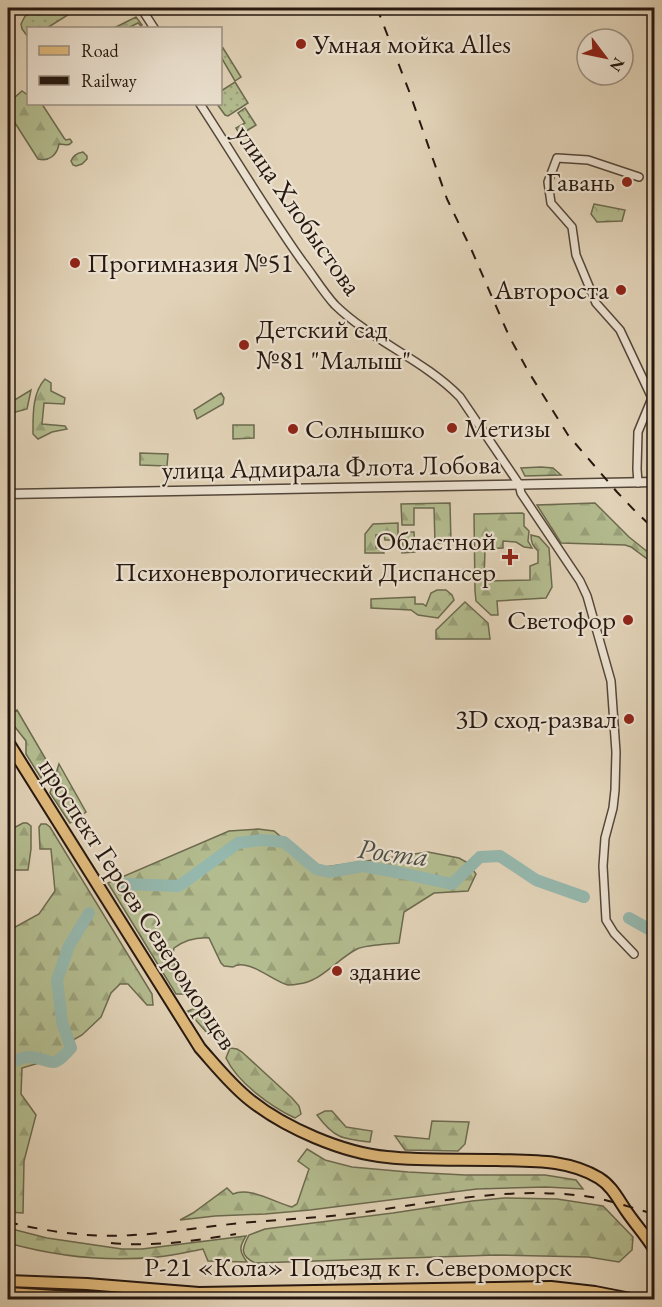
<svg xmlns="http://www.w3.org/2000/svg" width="662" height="1307" font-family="'EB Garamond',serif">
  <defs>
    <pattern id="grass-dots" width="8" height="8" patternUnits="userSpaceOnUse" patternTransform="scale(1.5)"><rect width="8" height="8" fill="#b3bc8f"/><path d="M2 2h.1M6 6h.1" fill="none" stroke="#9aa17a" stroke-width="1.8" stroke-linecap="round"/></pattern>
    <pattern id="forest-firs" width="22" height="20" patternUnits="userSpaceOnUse" patternTransform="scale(1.5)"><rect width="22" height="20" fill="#b3bc8f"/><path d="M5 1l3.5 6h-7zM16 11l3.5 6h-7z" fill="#9aa17a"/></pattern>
    <pattern id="park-crowns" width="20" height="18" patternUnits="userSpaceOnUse" patternTransform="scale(1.5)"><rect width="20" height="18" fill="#b3bc8f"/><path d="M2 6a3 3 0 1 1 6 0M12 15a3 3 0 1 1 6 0" fill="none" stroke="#9aa17a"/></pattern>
  </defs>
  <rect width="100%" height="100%" fill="#e2d3b8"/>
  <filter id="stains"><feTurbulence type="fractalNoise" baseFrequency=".00333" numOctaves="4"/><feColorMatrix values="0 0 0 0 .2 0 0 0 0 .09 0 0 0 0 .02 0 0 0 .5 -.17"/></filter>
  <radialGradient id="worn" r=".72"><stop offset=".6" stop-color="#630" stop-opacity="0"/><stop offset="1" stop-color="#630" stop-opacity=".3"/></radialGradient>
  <path fill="url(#grass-dots)" stroke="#6c6a4f" stroke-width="1.5" d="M15,8H79L47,28H28V37L22,29L21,24L25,16L34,12L32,9Z
    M223,48L241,77L235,81L221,57V53Z
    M235,82L248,103L228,116L225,115L217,104H220L221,91Z
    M245,108L256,125L240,135L236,128L245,123L238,113Z"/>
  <path fill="url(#forest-firs)" stroke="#6c6a4f" stroke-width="1.5" d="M136,17L142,25L141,26L138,23L128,28H114Z
    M22,91L28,95V91V104H42L64,138L66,140L70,139L72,142C68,147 65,144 59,144C57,155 49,162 38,159L8,112V99L15,97Z
    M83,152L87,156V159L82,164L76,166L73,165L71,161C73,155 77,153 83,152Z
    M45,379L51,383V391L65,398L64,404L44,403L42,424L65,426L67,429L52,432L38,439L33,434C33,416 32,393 45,379Z
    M31,390L27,409L8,414V404Z
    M221,393L224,398L223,404L197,419L194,410Z
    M140,453L168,454L167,466L140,465Z
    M541,467L553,468L561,475L525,476L521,468Z
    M450,503L451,543H435L434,508H414V525H402L401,504Z
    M595,503L629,537L654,557V564L631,547L625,545L561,543L537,505Z
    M522,513L524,514V526L529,531L528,541L532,548L524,547L516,542L503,541V548L485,549L484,581L530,580V566L538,563V551C533,546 531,543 531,535L539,537L549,548L552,587L546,598L497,601L498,615H491L476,601L475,591L474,514Z
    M398,523V540H385L384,534L376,535V548H383L384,553H365V534L373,524Z
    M402,532H414L415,552L402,553Z
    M437,590H446L452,595L454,600L438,618L418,615L411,610L371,608V599L415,597V604H423L426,606L431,593Z
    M465,602L488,623L490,639H436V630Z
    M17,710L48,763L41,778L26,754V741L8,718Z
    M59,764L86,812L70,823L50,793Z
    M23,823H27L31,826V849L28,870H9L10,858H8V831Z
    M41,824H46L50,827L152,994L153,1005H147L128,984H120L111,993L101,1017L82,1035L73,1040L62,1054L52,1059L22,1068L21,1094L36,1115L24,1161L23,1213L8,1212V931L39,914L55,891L51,849H40L39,827Z
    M258,829L274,831L318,868L428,852L459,858L468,863L476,874L468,891L434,893L404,912L399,943C388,944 366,945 357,949C337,959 321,982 298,984C294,985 291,985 288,985C274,982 247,957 233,967L224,966L221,963L209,938C195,937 185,940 174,948C170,966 182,977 185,994H176L108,883L229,831Z
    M198,1007L216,1024L222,1034L218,1039L207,1033L188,1011Z
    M230,1048L237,1049L242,1052L292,1098L299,1106L301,1114L295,1118C271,1107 237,1082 226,1058Z
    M325,1111H332L346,1127L372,1131L370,1142C342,1139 334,1138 317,1115Z
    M432,1121L469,1122L465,1144L458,1151L405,1150L395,1136L429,1139Z
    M307,1149L325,1160L352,1167L408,1172L465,1175H545L576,1180L583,1189L546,1187L477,1189L310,1210L265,1214L215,1216L180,1220L193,1213L227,1188L233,1194C249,1186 276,1203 292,1207L297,1204L309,1169L298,1161Z
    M504,1198L557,1199L603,1206L633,1237L632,1250L619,1262L588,1257L496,1255L255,1263C239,1255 242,1248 249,1235L265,1229L393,1213L472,1201Z
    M8,1228L47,1238L122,1249H142L246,1236C239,1247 239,1251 247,1262L208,1261L203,1249C188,1252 172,1256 157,1257C107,1262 55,1256 8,1243Z"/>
  <path fill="url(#park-crowns)" stroke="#6c6a4f" stroke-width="1.5" d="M594,204L625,210L622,221L597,222L591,214Z
    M233,425H254V438L233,439Z"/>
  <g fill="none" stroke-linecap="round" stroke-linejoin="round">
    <path stroke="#95b8ae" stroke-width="12" d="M126,884L179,886L238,843L262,840L284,842L316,869L329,872L363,866L401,873L452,884L480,857L500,856L536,880L584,897
      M629,918L654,932
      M8,1067L10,1063C15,1061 23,1057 28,1057C52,1057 50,1073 71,1048L62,1022L57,980L69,946L89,913"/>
    <g stroke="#544639" stroke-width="10">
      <path id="minor" d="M141,8L154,28
        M200,104C234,156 266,210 302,261C313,275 323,292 335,305C372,341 424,360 460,397L519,484L521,493L580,581L587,596L611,681L616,752L615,790L613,808L605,838L603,866L606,920L614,933L634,954
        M638,483L637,469L638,432L652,398L620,330L596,303L576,255L572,227L551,203L548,182L557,158L588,160L639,177"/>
    </g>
    <g stroke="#544639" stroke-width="11">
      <path id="tertiary" d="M8,494L654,482"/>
    </g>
    <g stroke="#25170f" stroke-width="14">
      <path id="primary" d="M8,742L200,1048C216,1066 231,1085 250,1100C285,1128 343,1153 387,1157C423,1161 460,1159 497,1160C531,1161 568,1159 599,1178C612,1186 618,1199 627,1212C636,1225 646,1236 654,1249
        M8,1281L87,1284L199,1293L551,1287L595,1292L636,1300
        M8,1293L119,1300"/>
    </g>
    <use href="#minor" stroke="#ece2d1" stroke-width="7"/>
    <use href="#tertiary" stroke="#ece2d1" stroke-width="8"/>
    <use href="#primary" stroke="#e1ba7c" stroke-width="10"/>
    <path stroke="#25170f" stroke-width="2" stroke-dasharray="10 10" stroke-linecap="butt" d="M377,8L409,91L447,199L472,251L509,336L528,371L568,435L617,492L635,511L654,529
      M8,1222C49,1232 91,1238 133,1235C163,1234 193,1228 223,1225C265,1220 308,1219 350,1214C427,1204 506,1186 584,1196C608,1199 632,1208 654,1214
      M111,1243C154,1247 194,1241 236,1234"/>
  </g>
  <g fill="#8f2418" stroke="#ece2d1" stroke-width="2">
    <circle cx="301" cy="44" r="6"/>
    <circle cx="627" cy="182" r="6"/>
    <circle cx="75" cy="263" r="6"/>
    <circle cx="621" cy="290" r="6"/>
    <circle cx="244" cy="345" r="6"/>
    <circle cx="452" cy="428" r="6"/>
    <circle cx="293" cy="429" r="6"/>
    <path d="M507 548h6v6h6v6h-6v6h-6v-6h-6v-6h6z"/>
    <circle cx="628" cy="620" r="6"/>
    <circle cx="629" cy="719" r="6"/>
    <circle cx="337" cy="971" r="6"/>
  </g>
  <g text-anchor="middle" stroke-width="4.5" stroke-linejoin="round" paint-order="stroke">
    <g font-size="27" fill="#25170f" stroke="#ece2d1" text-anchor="start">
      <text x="313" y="53">Умная мойка Alles</text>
      <text x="615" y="191" text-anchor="end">Гавань</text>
      <text x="87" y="272">Прогимназия №51</text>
      <text x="609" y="299" text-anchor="end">Автороста</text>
      <text x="256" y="338">Детский сад<tspan x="256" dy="31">№81 "Малыш"</tspan></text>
      <text x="464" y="437">Метизы</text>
      <text x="305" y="438">Солнышко</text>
      <text x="496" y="550" text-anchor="end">Областной<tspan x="496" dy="31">Психоневрологический Диспансер</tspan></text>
      <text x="616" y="629" text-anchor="end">Светофор</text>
      <text x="617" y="728" text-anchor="end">3D сход-развал</text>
      <text x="349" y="980">здание</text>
    </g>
    <g font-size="27" fill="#25170f" stroke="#ece2d1">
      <text transform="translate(298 210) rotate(55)" y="9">улица Хлобыстова</text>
      <text transform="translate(331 467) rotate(-1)" y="9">улица Адмирала Флота Лобова</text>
      <text transform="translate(138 904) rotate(57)" y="9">проспект Героев Североморцев</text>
      <text x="358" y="1276">Р-21 «Кола» Подъезд к г. Североморск</text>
    </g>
    <g font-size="28" font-style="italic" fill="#4c4f47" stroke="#ece2d1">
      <text transform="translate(393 852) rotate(7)" y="10">Роста</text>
    </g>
  </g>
  <rect width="662" height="1307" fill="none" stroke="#e2d3b8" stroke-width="30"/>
  <rect x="9" y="9" width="644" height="1289" fill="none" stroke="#25170f" stroke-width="3"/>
  <rect x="15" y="15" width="632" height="1277" fill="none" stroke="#25170f" stroke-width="1.5"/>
  <rect x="27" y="27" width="195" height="78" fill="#ece2d1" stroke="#9c9183" stroke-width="1.5"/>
  <rect x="39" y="46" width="30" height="9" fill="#e1ba7c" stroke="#9c9183" stroke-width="1.5"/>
  <text x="81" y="57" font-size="18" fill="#25170f">Road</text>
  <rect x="39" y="76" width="30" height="9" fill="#25170f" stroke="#9c9183" stroke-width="1.5"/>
  <text x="81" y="87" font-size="18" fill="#25170f">Railway</text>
  <g transform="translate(605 57) rotate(122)"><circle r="28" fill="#ece2d1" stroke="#9c9183" stroke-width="1.5"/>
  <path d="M0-4.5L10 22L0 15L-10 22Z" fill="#8f2418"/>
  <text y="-9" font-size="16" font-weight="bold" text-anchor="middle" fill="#25170f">N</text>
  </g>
  <rect width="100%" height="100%" filter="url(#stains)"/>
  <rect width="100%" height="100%" fill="url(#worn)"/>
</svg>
